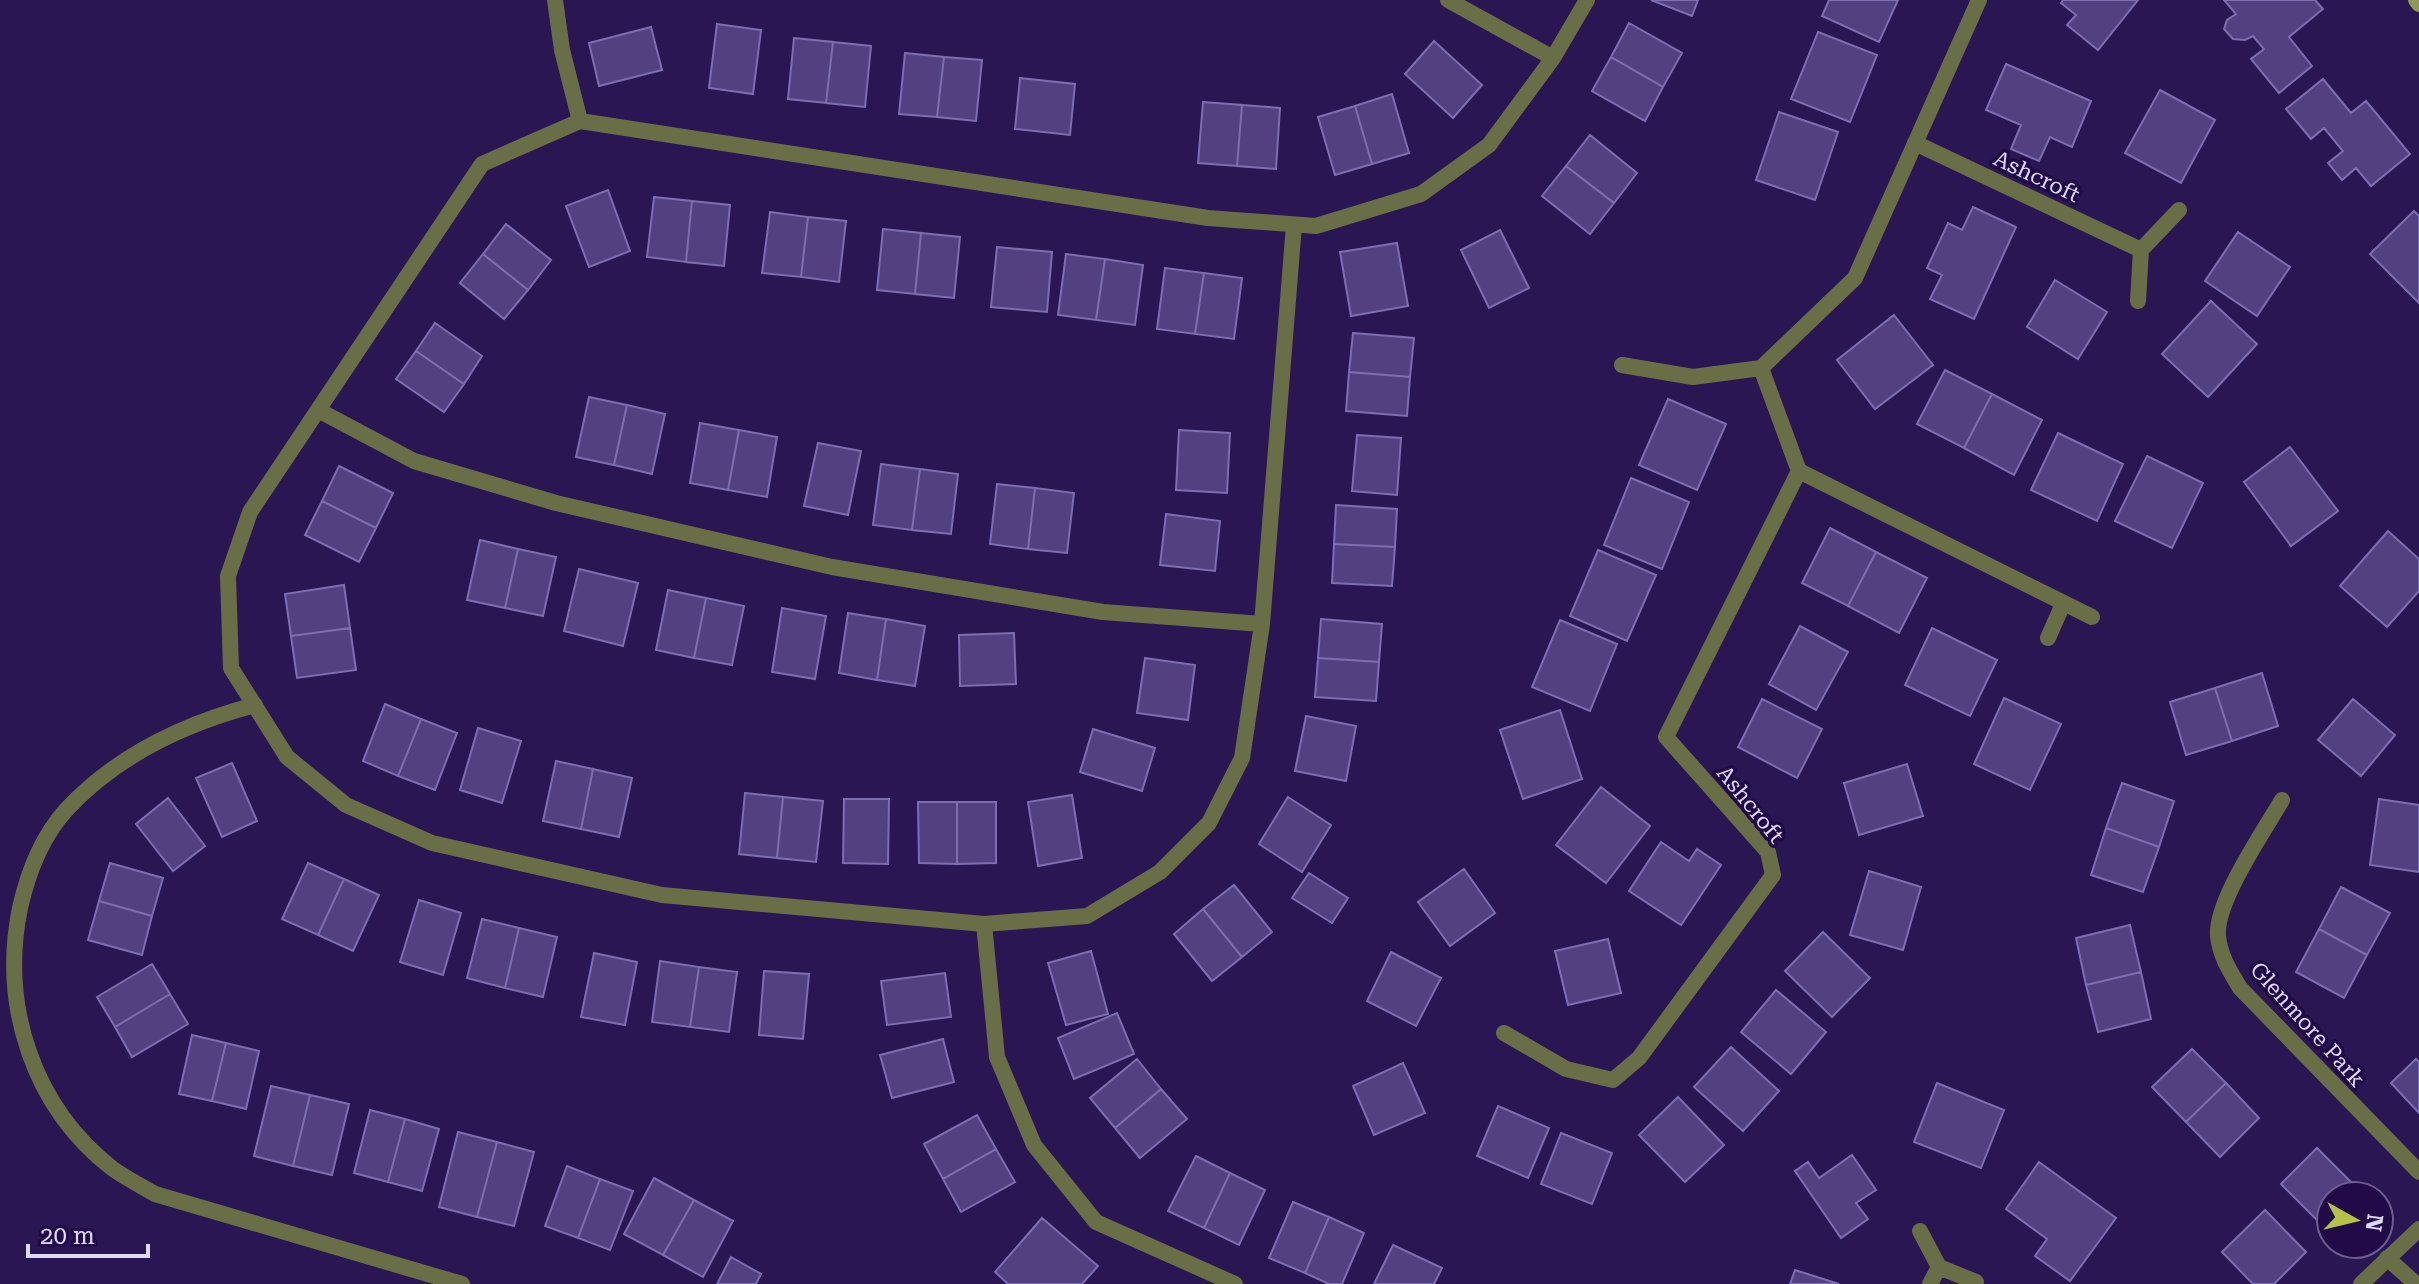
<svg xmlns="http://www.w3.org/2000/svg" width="2419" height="1284" font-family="'Roboto Serif',serif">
  <rect width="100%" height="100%" fill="#2a1652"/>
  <path fill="#524080" stroke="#7d6db1" stroke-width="2" d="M1651,0H1698L1692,16Z
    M1829,0H1898L1879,42L1822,16Z
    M2063,0H2138L2098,50L2067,25L2076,15L2061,3Z
    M2224,0H2315L2323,9L2289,37L2312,66L2279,93L2251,59L2264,49L2253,36L2245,40L2233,39L2224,29L2227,20L2236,14Z
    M1629,23L1682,53L1663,87L1611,57Z
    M717,24L761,30L753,94L709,88Z
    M651,27L662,70L599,86L589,43Z
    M1818,32L1877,55L1850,122L1791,99Z
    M794,38L833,42L826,103L788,99Z
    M1434,41L1482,85L1453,118L1405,74Z
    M833,42L871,46L865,107L826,103Z
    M905,53L944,57L937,117L899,114Z
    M944,57L982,60L976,121L937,117Z
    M1611,57L1663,87L1645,121L1592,91Z
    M2006,64L2091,101L2072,147L2050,137L2039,161L2011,149L2021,125L1986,110Z
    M1020,78L1075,84L1070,135L1015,129Z
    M2323,79L2351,113L2366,101L2410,154L2371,186L2356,168L2342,180L2328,163L2343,151L2324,128L2311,139L2286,109Z
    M2160,90L2215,120L2181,183L2125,153Z
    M1392,94L1409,153L1372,164L1355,106Z
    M1203,102L1242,105L1237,166L1198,163Z
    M1242,105L1280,108L1276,169L1237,166Z
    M1355,106L1372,164L1335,175L1318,117Z
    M1779,112L1838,132L1815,200L1756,180Z
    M1590,135L1637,173L1614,203L1566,166Z
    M1566,166L1614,203L1590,234L1542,196Z
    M608,190L630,251L589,267L566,206Z
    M654,197L692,201L686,262L647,257Z
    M692,201L730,205L724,266L686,262Z
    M1973,207L2016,227L1974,319L1930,299L1942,275L1927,268L1948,223L1962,230Z
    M2414,211L2419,216V303L2370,254Z
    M770,212L808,217L801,277L762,273Z
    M808,217L846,221L839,282L801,277Z
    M506,224L551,260L528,290L483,254Z
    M883,229L921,233L915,294L877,290Z
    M1500,230L1529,288L1489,308L1461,250Z
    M2238,232L2290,267L2257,316L2205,281Z
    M921,233L960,237L954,298L915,294Z
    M1397,243L1408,306L1351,316L1340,252Z
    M997,247L1052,252L1047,312L991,307Z
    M483,254L528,290L504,319L460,283Z
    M1066,254L1105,259L1096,320L1058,315Z
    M1105,259L1143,265L1135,325L1096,320Z
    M1165,268L1204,273L1195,334L1157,329Z
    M1204,273L1242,278L1234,339L1195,334Z
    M2055,280L2107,312L2078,359L2027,327Z
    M2211,301L2257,344L2208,397L2162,354Z
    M1894,315L1933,365L1875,409L1837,360Z
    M435,323L482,356L464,384L416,351Z
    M1353,333L1414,338L1410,377L1349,372Z
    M416,351L464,384L444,412L396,379Z
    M1945,370L1992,394L1964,448L1917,424Z
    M1349,372L1410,377L1407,416L1346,411Z
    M1992,394L2042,420L2014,475L1964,448Z
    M589,397L627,405L614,465L576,457Z
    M1668,399L1726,424L1697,490L1639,465Z
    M627,405L665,414L652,474L614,465Z
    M700,423L739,430L728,490L690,483Z
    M739,430L777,437L767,497L728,490Z
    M1179,430L1230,433L1227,493L1176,490Z
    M2058,433L2123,464L2097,521L2031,490Z
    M1357,435L1401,438L1397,495L1352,491Z
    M818,443L861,451L848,515L804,506Z
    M2290,447L2338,511L2291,546L2244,482Z
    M2147,456L2203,483L2172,548L2115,521Z
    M881,464L920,469L912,530L873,525Z
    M339,466L393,493L376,528L322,501Z
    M920,469L958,474L951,534L912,530Z
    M1631,478L1689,502L1662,569L1604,545Z
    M997,484L1035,488L1028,549L990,544Z
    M1035,488L1074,493L1067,553L1028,549Z
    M322,501L376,528L359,562L305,535Z
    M1336,505L1397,509L1395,547L1334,544Z
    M1166,514L1220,521L1215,571L1160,565Z
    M1830,528L1876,552L1848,606L1802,583Z
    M2388,531L2419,559V591L2387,627L2340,586Z
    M480,540L518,549L505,608L467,600Z
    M1334,544L1395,547L1392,586L1332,583Z
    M518,549L556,557L543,616L505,608Z
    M1598,550L1656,575L1627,641L1570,616Z
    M1876,552L1927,578L1899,633L1848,606Z
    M579,569L638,583L623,646L564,631Z
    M344,585L350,628L291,636L285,594Z
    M668,590L706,598L694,658L656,650Z
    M706,598L744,606L732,665L694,658Z
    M782,608L826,616L815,679L772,672Z
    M848,613L886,619L877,680L839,673Z
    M886,619L925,626L915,686L877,680Z
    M1321,619L1382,624L1379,662L1318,658Z
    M1560,620L1617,644L1590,711L1532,687Z
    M1800,626L1848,652L1816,710L1769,684Z
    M350,628L356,670L297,678L291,636Z
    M1932,628L1997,660L1970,716L1905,685Z
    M1014,633L1016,684L960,686L959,635Z
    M1145,658L1195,665L1188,720L1137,713Z
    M1318,658L1379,662L1376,701L1315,697Z
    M2262,673L2278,726L2232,741L2215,688Z
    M2215,688L2232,741L2186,755L2170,702Z
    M2004,698L2061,724L2030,790L1974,764Z
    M1762,699L1822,729L1797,778L1738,747Z
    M2353,699L2395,735L2361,776L2318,740Z
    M385,704L421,719L398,776L363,761Z
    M1560,710L1582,779L1523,799L1500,730Z
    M1306,716L1356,726L1346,781L1295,771Z
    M421,719L457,733L435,790L398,776Z
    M478,728L521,741L502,803L460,790Z
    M1093,729L1155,748L1142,791L1080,772Z
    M556,761L593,769L581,829L543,821Z
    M232,763L257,821L222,837L196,778Z
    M1907,764L1923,816L1859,835L1844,783Z
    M593,769L632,778L619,837L581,829Z
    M2122,783L2174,801L2159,847L2106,828Z
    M1601,787L1650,826L1606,883L1556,845Z
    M745,793L783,797L777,858L739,854Z
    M1072,795L1082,858L1038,866L1028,802Z
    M783,797L823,801L816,862L777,858Z
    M1288,797L1331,825L1302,872L1259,844Z
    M168,798L205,846L173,871L136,824Z
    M844,799H889L888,864L843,863Z
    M2379,799L2419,805V872L2370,865Z
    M918,802H957V864L919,863Z
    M957,802H996V863L957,864Z
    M2106,828L2159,847L2143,892L2091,875Z
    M1661,842L1689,861L1697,849L1721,865L1681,925L1629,891Z
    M110,863L163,878L152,916L99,901Z
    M308,863L344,879L318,935L282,919Z
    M1464,869L1495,913L1450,946L1418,902Z
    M1869,871L1921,887L1903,950L1850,935Z
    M1309,873L1348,898L1332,923L1292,898Z
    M344,879L379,895L353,951L318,935Z
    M1234,885L1272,932L1242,957L1203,909Z
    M2341,887L2390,913L2367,955L2319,929Z
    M419,900L461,913L443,975L400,962Z
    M99,901L152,916L142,955L88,940Z
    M1203,909L1242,957L1212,981L1174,934Z
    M482,919L519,928L505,988L467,978Z
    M2130,925L2141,972L2086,985L2076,938Z
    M519,928L557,937L543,997L505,988Z
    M2319,929L2367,955L2344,998L2296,972Z
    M1823,932L1870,978L1832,1017L1785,971Z
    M1608,939L1621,993L1568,1005L1555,951Z
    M1091,951L1108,1014L1066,1025L1048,963Z
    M1391,952L1441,978L1416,1026L1367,1001Z
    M594,953L637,962L625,1025L581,1017Z
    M660,961L699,967L690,1027L652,1022Z
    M152,964L170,994L115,1027L97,997Z
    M699,967L737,972L729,1032L690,1027Z
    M764,971L809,974L803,1039L759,1035Z
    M2141,972L2151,1019L2098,1032L2086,985Z
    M945,973L951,1017L887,1025L881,981Z
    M1776,990L1826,1032L1791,1074L1741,1032Z
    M170,994L188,1024L132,1057L115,1027Z
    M1117,1013L1134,1054L1074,1079L1058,1038Z
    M192,1035L226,1043L212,1101L179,1094Z
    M943,1039L954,1082L892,1098L880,1055Z
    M226,1043L259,1051L246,1109L212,1101Z
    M1731,1047L1779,1091L1743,1131L1694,1087Z
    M2192,1049L2226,1083L2186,1122L2152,1087Z
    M1137,1059L1161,1089L1115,1128L1090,1098Z
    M2416,1059L2419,1062V1113L2391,1083Z
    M1403,1063L1425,1113L1374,1135L1353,1086Z
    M1937,1083L2004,1110L1981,1168L1914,1142Z
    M2226,1083L2259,1118L2220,1157L2186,1122Z
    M271,1086L310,1095L293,1166L254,1156Z
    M1161,1089L1187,1119L1140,1158L1115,1128Z
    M310,1095L349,1104L332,1175L293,1166Z
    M1678,1097L1724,1145L1685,1182L1639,1135Z
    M1498,1106L1549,1128L1528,1178L1477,1156Z
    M370,1110L405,1119L388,1182L354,1173Z
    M977,1115L996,1149L943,1179L924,1144Z
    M405,1119L439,1129L422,1191L388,1182Z
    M458,1132L497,1142L477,1217L439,1207Z
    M1561,1133L1612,1153L1592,1204L1541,1184Z
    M497,1142L534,1152L514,1226L477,1217Z
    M2317,1148L2361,1192L2357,1196H2331V1222L2325,1228L2281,1184Z
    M996,1149L1015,1182L961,1212L943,1179Z
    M1852,1155L1876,1190L1856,1203L1868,1219L1841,1238L1795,1171L1808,1162L1819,1178Z
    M1196,1156L1230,1173L1204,1228L1168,1211Z
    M2039,1162L2116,1218L2070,1281L2035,1256L2047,1239L2006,1209Z
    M567,1166L600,1179L578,1238L545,1226Z
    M1230,1173L1265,1190L1239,1245L1204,1228Z
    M654,1178L694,1200L663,1255L624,1234Z
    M600,1179L633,1191L610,1250L578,1238Z
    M694,1200L733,1221L703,1277L663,1255Z
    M1293,1202L1329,1217L1305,1273L1269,1258Z
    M2265,1210L2306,1252L2274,1284H2253L2222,1252Z
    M1329,1217L1364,1233L1342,1284H1329L1305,1273Z
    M1042,1218L1098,1266L1082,1284H1008L995,1272Z
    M1393,1245L1442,1268L1434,1284H1374Z
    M731,1257L761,1274L756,1284H717Z
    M1795,1270L1839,1284H1790Z"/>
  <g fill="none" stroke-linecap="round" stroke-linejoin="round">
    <path stroke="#696e47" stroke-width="16" d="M555,0L562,50L580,121
      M1448,0L1553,58
      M1915,143L2141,250
      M1294,225L1262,624L1242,758L1209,823L1160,872L1087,916L984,924L662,895L432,843L346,805L287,757L231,668L228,576L250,512L482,164L580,121L1208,218L1316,226L1421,194L1489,145L1553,58L1587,0
      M2138,301L2141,250L2179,210
      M1622,365L1693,377L1761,368L1855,278L1979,0
      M1761,368L1799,471L2092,617
      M318,410L414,461L556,503L832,567L1103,612L1262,624
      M2048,638L2063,604
      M255,705C183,724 117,755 66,810C41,838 28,872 20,908C0,1006 33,1107 113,1169C126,1178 141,1186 155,1194L462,1284
      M2282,800C2264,831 2215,902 2218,936C2220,956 2230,971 2240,988L2419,1172
      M984,924L997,1057L1034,1145L1096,1222L1235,1284
      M1504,1033L1566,1069L1613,1080L1639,1058L1773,875L1768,852L1666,737L1799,471
      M1920,1231L1939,1267L1976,1282
      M2387,1258L2416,1284
      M1930,1284L1939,1267
      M2361,1284L2419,1229"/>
    <path stroke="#909757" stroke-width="16" d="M2416,0L2419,4"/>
  </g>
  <g text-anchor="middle" stroke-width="7" stroke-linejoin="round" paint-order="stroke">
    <g font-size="22" fill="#e0d9ff" stroke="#210a47">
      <text transform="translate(2037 176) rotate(25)" y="8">Ashcroft</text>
      <text transform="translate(1751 804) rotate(51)" y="8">Ashcroft</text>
      <text transform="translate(2308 1024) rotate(48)" y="8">Glenmore Park</text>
    </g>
  </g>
  <g transform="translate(2355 1220) rotate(98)"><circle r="38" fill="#210a47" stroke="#6d5d91" stroke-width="2"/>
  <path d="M0-6L14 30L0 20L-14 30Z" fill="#b7c148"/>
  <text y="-12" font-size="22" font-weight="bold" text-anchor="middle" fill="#e0d9ff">N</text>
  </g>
  <path d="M28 1244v12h120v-12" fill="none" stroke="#e0d9ff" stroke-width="4"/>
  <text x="40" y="1244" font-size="24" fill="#e0d9ff" stroke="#210a47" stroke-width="6" paint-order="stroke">20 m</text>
</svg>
